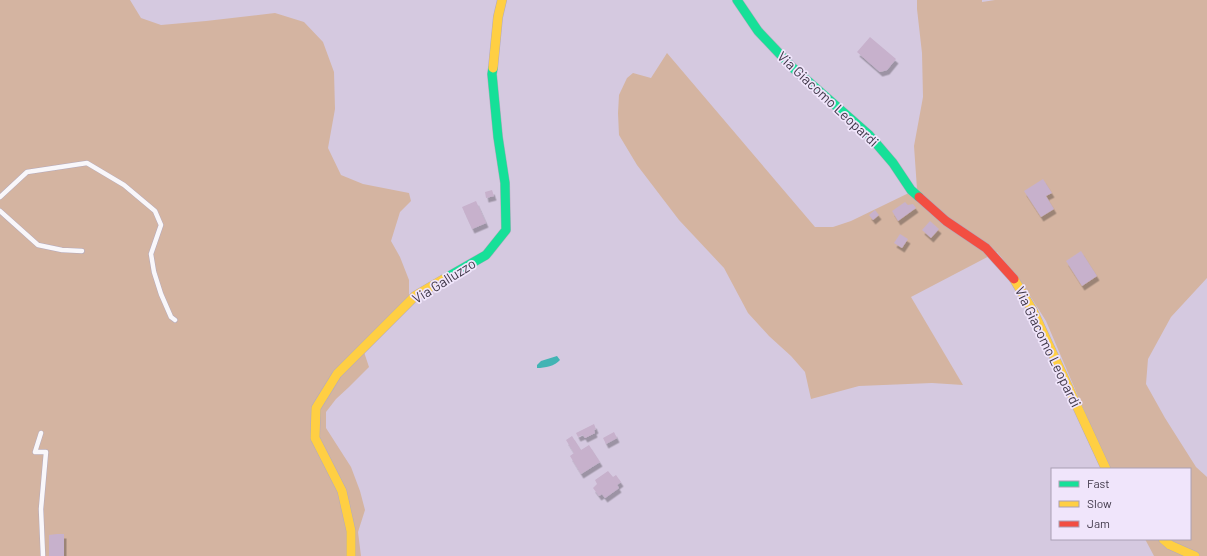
<svg xmlns="http://www.w3.org/2000/svg" width="1207" height="556" font-family="Barlow,sans-serif">
  <defs>
    <filter id="shadow"><feDropShadow dx="2.5" dy="4.5" stdDeviation="0" flood-color="#0004"/></filter>
  </defs>
  <rect width="100%" height="100%" fill="#d5c9e0"/>
  <path fill="#d4b4a1" d="M0,0H130L141,18L161,25L206,21L275,13L304,22L323,42L334,72L335,109L328,148L341,175L363,184L409,193L411,201L400,212L391,241L400,257L409,280V300L362,346L369,367L349,387L336,399L326,412V428L351,467L360,491L365,510L358,532L361,556H0Z
    M917,0H982V2L995,0H1207V278L1171,317L1148,359L1146,384L1165,418L1196,467L1207,477V556H1154L1145,539H1190V469H1110L1095,436L1046,321L1022,283L997,252L911,297L963,385L932,383L859,386L811,399L805,372L791,356L769,336L748,313L724,268L679,220L637,165L619,135L618,113L619,95L627,78L633,73L651,78L667,53L815,227H833L851,221L917,189L914,146L923,97L922,53L917,9Z"/>
  <path fill="#42b4b4" d="M557,356L560,360C555,366 545,368 537,368V365L541,361Z"/>
  <path fill="#c7b1cc" filter="url(#shadow)" d="M870,37L896,59L887,70L880,72L857,52Z
    M1043,179L1052,193L1046,196L1054,209L1041,217L1024,191Z
    M492,190L494,196L486,198L485,192Z
    M476,201L486,223L472,229L462,207Z
    M905,202L908,205L913,204L916,208L898,221L892,211Z
    M875,210L879,215L873,220L869,215Z
    M930,221L939,229L931,238L922,230Z
    M900,234L908,239L902,248L894,243Z
    M1081,251L1097,276L1082,286L1066,261Z
    M594,424L596,429L594,430L595,433L585,438L583,435L578,437L576,433Z
    M614,432L617,438L606,444L603,438Z
    M572,436L581,450L589,445L600,462L581,474L570,456L574,453L566,440Z
    M608,471L613,477L616,475L621,482L617,485L619,488L605,498L602,494L599,496L593,488L597,484L595,480Z
    M57,534H64V556H49V535Z"/>
  <g fill="none" stroke-linecap="round" stroke-linejoin="round">
    <g stroke="#b3a9bc" stroke-width="5.5">
      <path id="lane" d="M0,197L27,172L87,163L124,185L155,211L161,225L151,254L154,272L161,294L171,317L175,320
        M0,211L38,245L62,250L82,251
        M41,433L35,452H46L41,509L43,556"/>
    </g>
    <g stroke="#b3a9bc" stroke-width="10">
      <path id="fast" d="M737,0L758,31L793,68L869,135L893,163L911,190L919,197
        M444,279L486,255L506,230L505,183L498,137L492,74L493,68"/>
    </g>
    <g stroke="#b3a9bc" stroke-width="10">
      <path id="slow" d="M493,68L498,17L502,0
        M1014,279L1033,311L1106,469
        M1163,539L1170,545L1195,556
        M351,556V531L342,491L315,438L316,408L337,374L415,296L444,279"/>
    </g>
    <g stroke="#b3a9bc" stroke-width="10">
      <path id="jam" d="M919,197L946,221L986,248L1014,279"/>
    </g>
    <use href="#lane" stroke="#f9f7fa" stroke-width="4.5"/>
    <use href="#fast" stroke="#16e098" stroke-width="9"/>
    <use href="#slow" stroke="#ffcf43" stroke-width="9"/>
    <use href="#jam" stroke="#f24e42" stroke-width="9"/>
  </g>
  <g text-anchor="middle" stroke-width="3.5" stroke-linejoin="round" paint-order="stroke">
    <g font-size="14" fill="#403849" stroke="#f0e5fb">
      <text transform="translate(828 99) rotate(43)" y="5">Via Giacomo Leopardi</text>
      <text transform="translate(444 281) rotate(-32)" y="5">Via Galluzzo</text>
      <text transform="translate(1048 347) rotate(64)" y="5">Via Giacomo Leopardi</text>
    </g>
  </g>
  <rect x="1051" y="468" width="140" height="72" fill="#f0e5fb" stroke="#aaa0b4"/>
  <rect x="1059" y="481" width="20" height="6" fill="#16e098" stroke="#aaa0b4"/>
  <text x="1087" y="488" font-size="12" fill="#403849">Fast</text>
  <rect x="1059" y="501" width="20" height="6" fill="#ffcf43" stroke="#aaa0b4"/>
  <text x="1087" y="508" font-size="12" fill="#403849">Slow</text>
  <rect x="1059" y="521" width="20" height="6" fill="#f24e42" stroke="#aaa0b4"/>
  <text x="1087" y="528" font-size="12" fill="#403849">Jam</text>
</svg>
